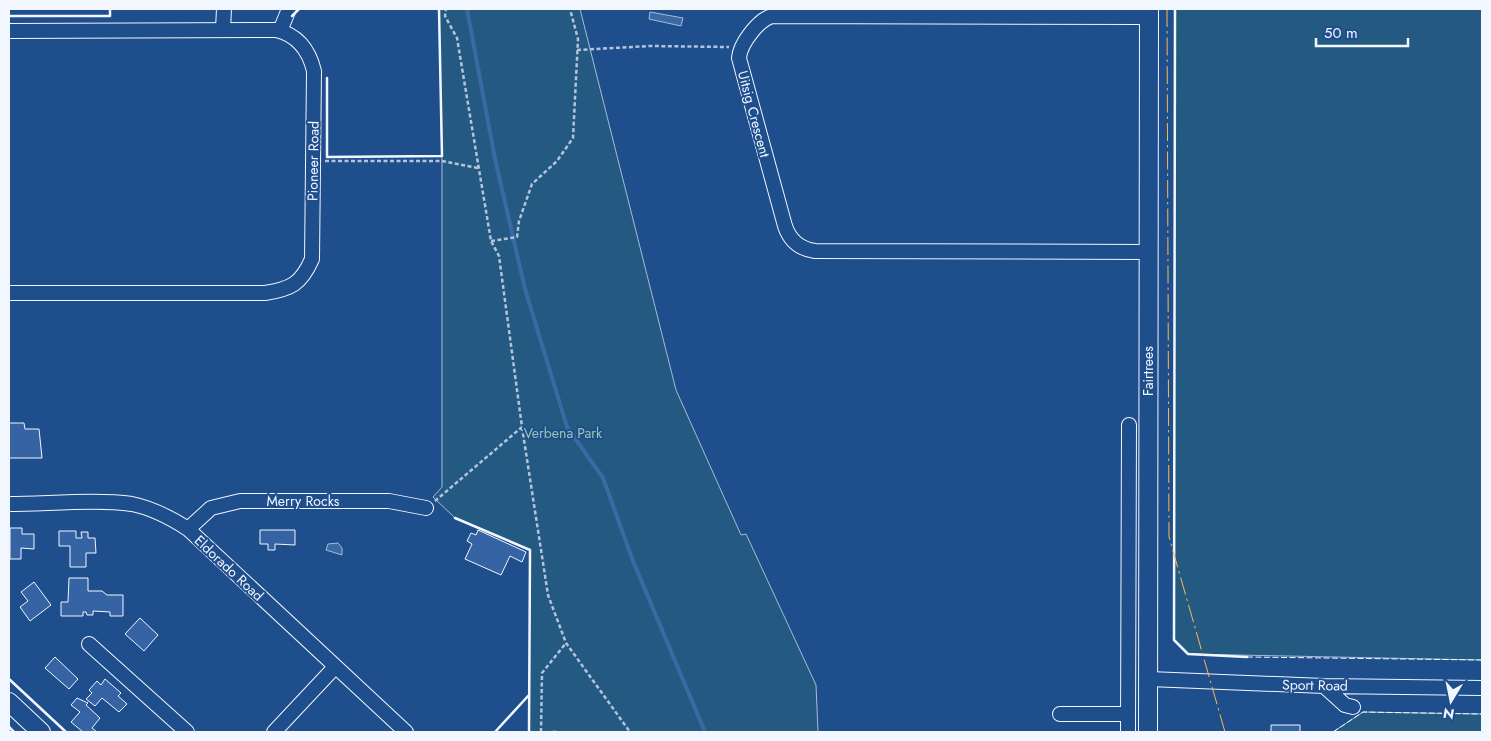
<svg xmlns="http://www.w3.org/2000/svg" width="1491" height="741" font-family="Jost,sans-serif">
  <rect width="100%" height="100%" fill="#1f4e8c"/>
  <path fill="#245a82" stroke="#a8bbd7" d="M439,9H580L676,390L741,535L746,534L816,685L818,732H529L530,550L455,518L433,497L442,487V167Z
    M1175,9H1482V660L1188,654L1174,640Z
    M1363,712L1482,714V732H1333Z"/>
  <path fill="#3b69a3" stroke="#a8bbd7" d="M650,12L683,18L681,26L649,19Z
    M338,543L342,548V555L326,550L328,544Z"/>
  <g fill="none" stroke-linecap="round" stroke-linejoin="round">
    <path stroke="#3b69a3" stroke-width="4" d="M467,9L495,159L525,289L567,427L603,478L633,561L705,732"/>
  </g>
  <path fill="#3563a3" stroke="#f2f6ff" d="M9,423H24L25,429H39L42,458H9Z
    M10,528H22V534H34V549L21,548V559H10Z
    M260,530H295V545L275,544V550H268V544H260Z
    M478,530L526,552L522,562L510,556L501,575L465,559L472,544L467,541L471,533L476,535Z
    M59,531H76V538H82L81,532H88V538H95L96,553H86V567H70V546H59Z
    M69,578H88V591H102L107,595H123V616H110V612L93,611V615H87L86,612H83V616H61V602H68Z
    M34,582L51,605L30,621L20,607L28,601L21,592Z
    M140,618L158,635L144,651L125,634Z
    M55,657L78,679L69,689L45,668Z
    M105,679L121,693L118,696L127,704L119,712L102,698L95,706L86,699L92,693L89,690L97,681L101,685Z
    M77,698L88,703L86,705L100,718L92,728L97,732H83L71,722L80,712L71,705Z
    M1271,725H1300V732H1271Z"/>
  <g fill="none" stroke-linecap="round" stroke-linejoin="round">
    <g stroke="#f2f6ff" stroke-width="16">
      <path id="minor" d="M223,29L224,9
        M9,31L276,30C298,35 309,50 314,71L312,259C301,284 291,289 265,293H9
        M280,31L289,9
        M1148,252L815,251C800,249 790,241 785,226L739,58C740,44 758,20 772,16L1149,17
        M9,504C46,504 96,499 132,504C152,508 171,518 188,529L406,732
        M188,529L211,508L240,501H389L426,508
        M89,644L187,732
        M1149,679L1324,686L1482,688
        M1324,686L1345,705L1353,707
        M1060,714H1128
        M274,732L335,667
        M1128,732L1129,425"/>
    </g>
    <g stroke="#f2f6ff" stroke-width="20">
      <path id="major" d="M9,702L41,732
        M1148,732L1149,9"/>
    </g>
    <path stroke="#b3c4dc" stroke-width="2.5" stroke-dasharray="4 2.5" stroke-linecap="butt" d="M577,50L650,46L729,47
      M325,161H442L478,168
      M491,241L517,237L519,221L532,184L557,161L573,138L578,39L570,9
      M522,427L548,595L566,643L630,732
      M435,501L522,427L499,256L491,241L457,38L445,16L446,9
      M541,732L542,673L566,643"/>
    <use href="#minor" stroke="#1f4e8c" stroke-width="14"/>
    <use href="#major" stroke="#1f4e8c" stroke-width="18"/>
    <path stroke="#f2f6ff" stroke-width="1" stroke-dasharray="6 2.5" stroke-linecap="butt" d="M1247,657L1482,660
      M1333,732L1363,712L1482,714"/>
    <path stroke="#f2f6ff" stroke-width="2.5" d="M1175,9L1174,640L1188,654L1247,657
      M9,16H110V9
      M292,16L299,9
      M327,78V157L442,156L439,9
      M455,518L530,550L529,732
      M9,679L66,732
      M9,727L14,732
      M495,732L529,695
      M553,732H556"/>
    <path stroke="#ffb74d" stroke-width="1" stroke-dasharray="18 4 2.5 4" stroke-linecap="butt" d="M1167,9L1169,537L1225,732"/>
  </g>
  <g text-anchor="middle" stroke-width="4" stroke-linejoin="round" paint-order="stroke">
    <g font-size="14" fill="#f2f6ff" stroke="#1f4e8c">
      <text transform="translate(754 114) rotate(75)" y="5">Uitsig Crescent</text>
      <text transform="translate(313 161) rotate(-89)" y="5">Pioneer Road</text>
      <text transform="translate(1148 371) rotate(-90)" y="5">Fairtrees</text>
      <text x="303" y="506">Merry Rocks</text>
      <text transform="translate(229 568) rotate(43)" y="5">Eldorado Road</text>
      <text transform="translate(1315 685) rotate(1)" y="5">Sport Road</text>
    </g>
    <g font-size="14" fill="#97c8a6" stroke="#1f4e8c">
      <text x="563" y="438">Verbena Park</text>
    </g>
  </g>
  <rect width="1491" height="741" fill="none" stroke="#f2f6ff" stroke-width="20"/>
  <g transform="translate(1451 701) rotate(190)" stroke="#1f4e8c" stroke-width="4" paint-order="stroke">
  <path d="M0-4L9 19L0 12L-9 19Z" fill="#f2f6ff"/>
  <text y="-8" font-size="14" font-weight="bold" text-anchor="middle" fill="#f2f6ff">N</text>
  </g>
  <path d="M1316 38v8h92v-8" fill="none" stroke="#f2f6ff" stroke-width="2.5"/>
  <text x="1324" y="38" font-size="15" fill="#f2f6ff" stroke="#1f4e8c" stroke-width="4" paint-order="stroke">50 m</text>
</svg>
